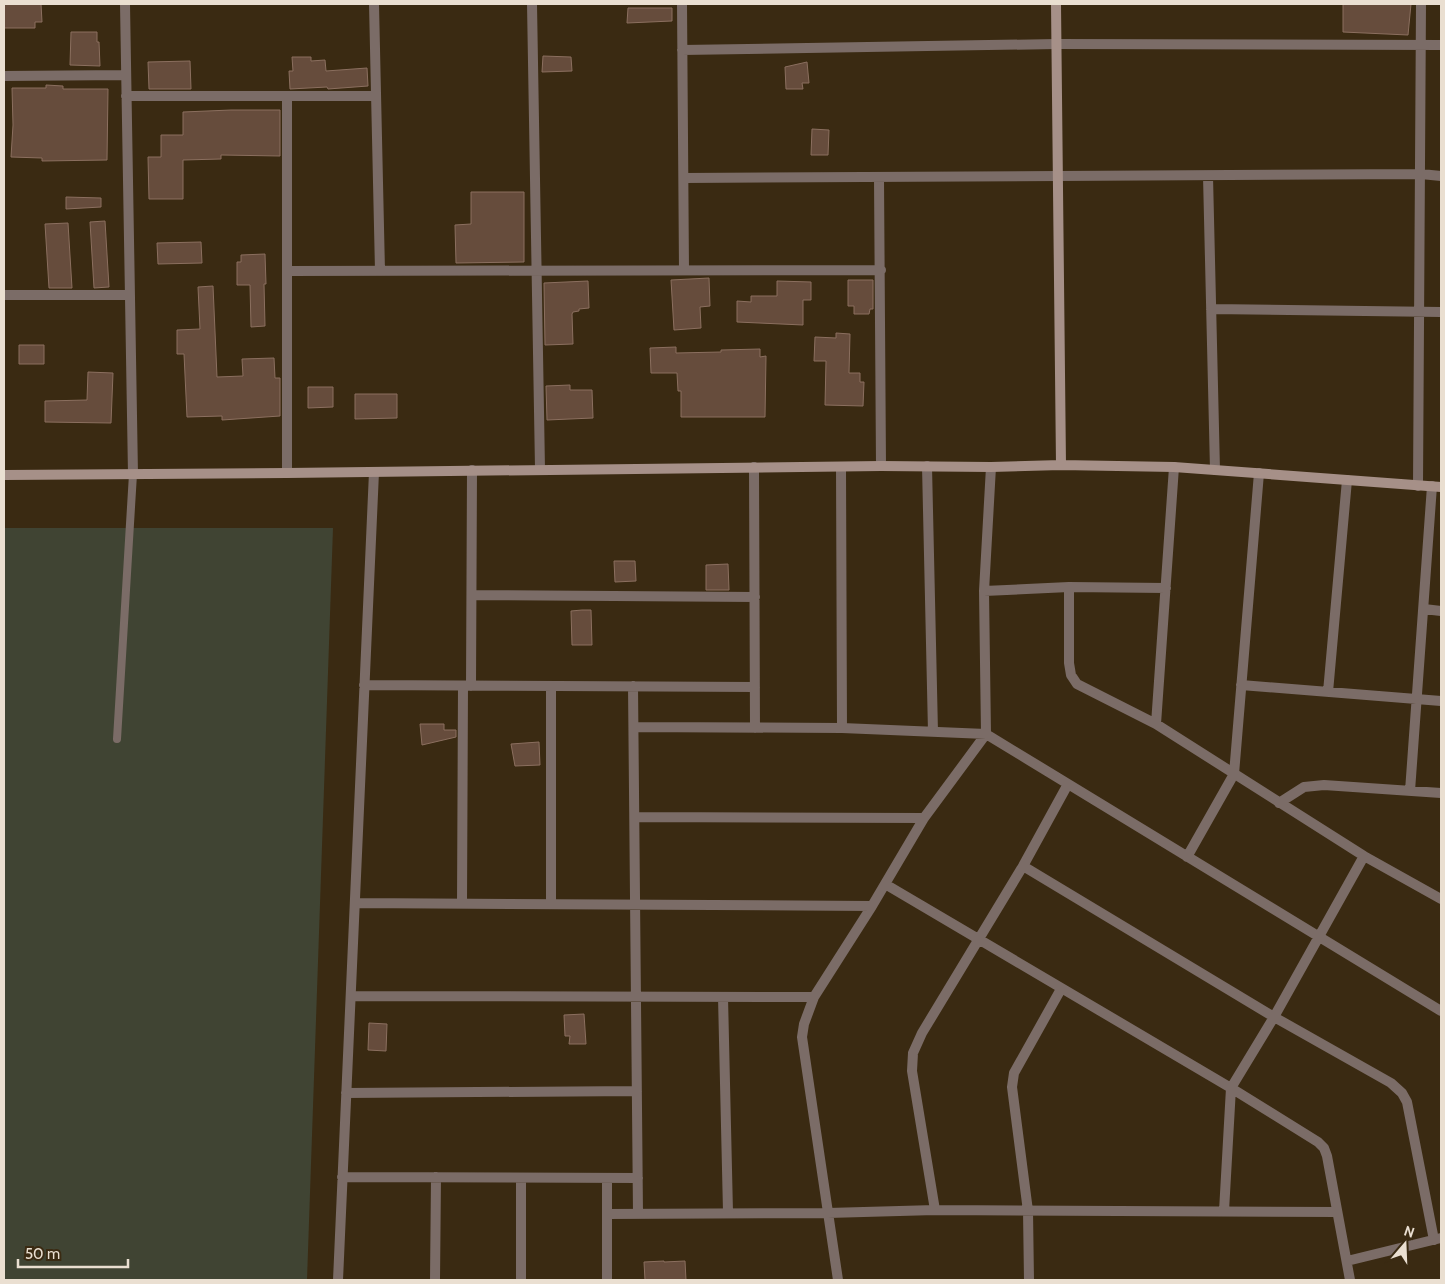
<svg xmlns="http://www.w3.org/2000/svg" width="1445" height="1284" font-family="Cabin,sans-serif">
  <rect width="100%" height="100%" fill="#3a2a12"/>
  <path fill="#404433" d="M4,528H333L307,1280H4Z"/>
  <path fill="#664c3c" stroke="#8b6f5f" d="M4,4H41L42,22H35V28H4Z
    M1343,4H1411L1408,35L1343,32Z
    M628,8H672V21L627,23Z
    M71,32H97V42H99L100,66L70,65Z
    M543,56L571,57L572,71L542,72Z
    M292,57H311V61L325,60L326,71L367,68L368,86L328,89L327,87L290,89L289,71H293Z
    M190,61L191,89H149L148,62Z
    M807,62L809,83H802L803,89H786L785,67Z
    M46,85L63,86V89H108L107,160L42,161V158L11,157L13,125L12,88H46Z
    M231,110H280V156L221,155V159L183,160V199H149L148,157H161V135H183V112Z
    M812,129L829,130L828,155H811Z
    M471,192H524V262L456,263L455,225L471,224Z
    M66,197L101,198V207L66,209Z
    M105,221L109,287L94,288L90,222Z
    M68,223L72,288H49L45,224Z
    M201,242L202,263L158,264L157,243Z
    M265,254L266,284H264L265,326L251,327L250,285H237V262H241V255Z
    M709,278L710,306L700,307L701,328L674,330L671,280Z
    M848,280H873V309H870L869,314H854V306H848Z
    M588,281L589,308L579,309V311L573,312L572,314L573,344L545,345L544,283Z
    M777,281L811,282V300H803V325L737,322V301L751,302V296H777Z
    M213,286L217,377L243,376L242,359L274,358L275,378H280V416L222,420V416L187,417L184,354H177V330L200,329L198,287Z
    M836,333L850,334L849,373H860V382H864L863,406L825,405L826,361H814L815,337L836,338Z
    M19,345H44V364H19Z
    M676,347V353L721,352V350L760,349V357L766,356L765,417H681V391H678L677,373H651L650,348Z
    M88,372L113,373L111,423L45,422V401L87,400Z
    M570,385V390H592L593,418L547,420L546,386Z
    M308,387H333V407L308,408Z
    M355,394H397V418L355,419Z
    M614,561H635L636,581L615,582Z
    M728,564L729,590H706V565Z
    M582,610H591L592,645H572L571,611Z
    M420,724H444V730H456V737L422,745Z
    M539,742L540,765L515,766L511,744Z
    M584,1014L586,1044H569L570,1036H565L564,1015Z
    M369,1023L387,1024L386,1051L368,1050Z
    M664,1261V1262L685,1261L686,1280H645L644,1262Z"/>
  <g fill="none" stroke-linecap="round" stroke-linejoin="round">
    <path stroke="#7b6c67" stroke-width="8" d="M117,739L133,474"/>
    <path stroke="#7b6c67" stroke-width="10" d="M125,4L133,474
      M374,4L380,271
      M532,4L540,469
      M682,4L684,270
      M682,50L1056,44L1441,45
      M4,76L126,75
      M126,96H375
      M287,96V473
      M1208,176L1215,470
      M684,178L1421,174L1441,176
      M879,178L881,466
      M287,271L881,270
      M4,295H130
      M1211,309L1441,312
      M927,466L933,732
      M754,467L755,728
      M841,467L842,728
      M1418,486L1421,4
      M1069,587V663L1071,675L1077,684L1156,724L1364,856L1441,899
      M984,591L1069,587L1166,588
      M472,595L755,597
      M1424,609L1441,611
      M364,685L755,687
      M1241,685L1441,701
      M471,686L472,470
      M551,686V904
      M633,686L638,1213
      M1328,692L1347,480
      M1156,724L1174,467
      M634,727L842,728L986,734L1441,1011
      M1410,791L1432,486
      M1279,803L1304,787L1324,785L1441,793
      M635,817L924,818
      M1187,857L1234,774L1259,473
      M1023,866L1274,1017L1391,1083L1402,1093L1407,1102L1434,1240
      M885,884L1231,1088L1318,1142L1324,1148L1327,1156L1350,1280
      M355,903L872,906
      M462,904L463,686
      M351,996L814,997
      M723,997L728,1212
      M346,1093L637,1091
      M342,1177L638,1178
      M521,1178V1280
      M935,1210L912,1071L913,1053L922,1033L1023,866L1068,784
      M1224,1211L1231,1088L1274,1017L1364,856
      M607,1214L828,1213L935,1210L1337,1212
      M1347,1261L1441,1238
      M338,1280L374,472
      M435,1280L436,1177
      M607,1280V1178
      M838,1280L802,1037L804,1024L814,997L872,906L924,818L986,734L984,591L991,467
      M1029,1280L1028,1211L1012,1087L1014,1073L1061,989"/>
    <path stroke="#a69088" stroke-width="10" d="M1056,4L1061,465
      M4,475L287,473L881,466L991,467L1061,465L1174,467L1441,487"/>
  </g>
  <rect width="1445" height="1284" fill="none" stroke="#eadfd1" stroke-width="10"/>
  <g transform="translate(1405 1244) rotate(19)" stroke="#3a2a12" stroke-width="4" paint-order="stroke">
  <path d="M0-4L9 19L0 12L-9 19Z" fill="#eadfd1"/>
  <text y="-8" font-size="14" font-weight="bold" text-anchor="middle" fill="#eadfd1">N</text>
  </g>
  <path d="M18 1259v8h110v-8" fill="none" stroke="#eadfd1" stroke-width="2.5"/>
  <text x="25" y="1259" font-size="15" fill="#eadfd1" stroke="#3a2a12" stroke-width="4" paint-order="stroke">50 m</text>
</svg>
